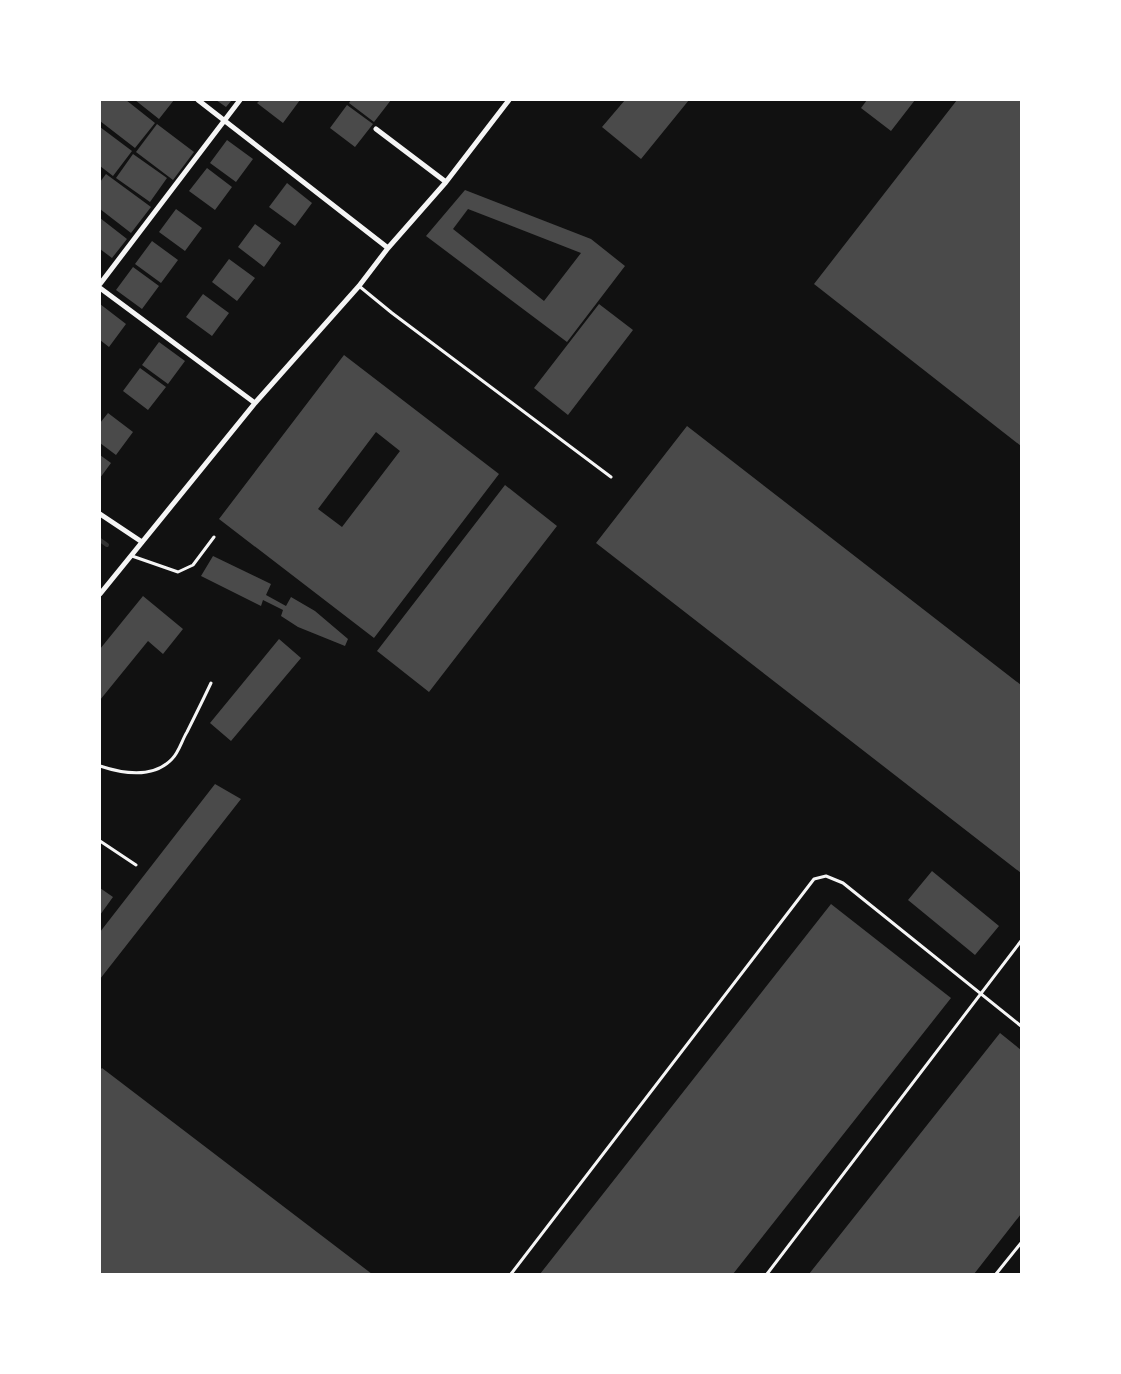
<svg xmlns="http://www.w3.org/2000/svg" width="1121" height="1374" font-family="'Fira Sans',sans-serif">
  <rect width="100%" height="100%" fill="#111"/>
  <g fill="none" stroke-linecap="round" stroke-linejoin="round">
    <path stroke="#333" stroke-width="4" d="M100,540L107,545"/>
  </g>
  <path fill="#4a4a4a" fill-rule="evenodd" d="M100,100H126L155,123L135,148L100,121Z
    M135,100H174L159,119Z
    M216,100H232L226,107Z
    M260,100H300L283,123L257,103Z
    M351,100H391L374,122L349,103Z
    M625,100H689L641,159L602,127Z
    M867,100H915L891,131L861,108Z
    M957,100H1021V446L814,284Z
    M347,105L373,124L355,147L330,128Z
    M157,124L194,152L173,180L136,152Z
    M100,127L132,151L113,176L100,166Z
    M227,140L253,159L236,182L210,163Z
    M133,154L167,178L150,202L116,178Z
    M207,168L232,187L215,210L189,191Z
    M106,174L151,207L131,233L100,209V182Z
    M287,183L312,203L295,226L269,207Z
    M465,190L591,239L625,266L567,342L426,236ZM468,209L581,253L544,301L453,229Z
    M176,209L202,228L185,251L159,232Z
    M100,218L127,239L112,258L100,249Z
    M255,224L281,243L264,267L238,247Z
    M152,241L178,260L161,283L135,264Z
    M229,259L255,278L237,301L212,282Z
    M133,267L159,286L142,309L116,290Z
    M203,294L229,313L212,336L186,317Z
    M100,304L126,324L109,347L100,340Z
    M599,304L633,330L568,415L534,388Z
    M159,342L185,361L168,384L142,365Z
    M344,355L499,474L374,638L219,519ZM376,432L400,451L342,527L318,509Z
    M140,368L166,387L148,410L123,391Z
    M108,413L133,432L116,455L100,443V423Z
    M687,426L1021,685V873L596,543Z
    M100,455L111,463L100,478Z
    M505,485L557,526L429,692L377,651Z
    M213,556L271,584L266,595L286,606L291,597L315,611L348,639L345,646L298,627L281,616L283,610L263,600L261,606L201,576Z
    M143,596L183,629L163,654L148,641L100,700V649Z
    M279,639L301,658L231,741L210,723Z
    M215,784L241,799L100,979V932Z
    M932,871L999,926L975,955L908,900Z
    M100,888L113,897L100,915Z
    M831,904L951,998L733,1274H540Z
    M1000,1033L1021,1050V1214L974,1274H809Z
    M102,1068L372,1274H100V1070Z"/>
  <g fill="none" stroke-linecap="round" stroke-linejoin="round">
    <path stroke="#f5f5f5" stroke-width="3" d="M359,286L392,313L611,477
      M132,556L178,572L193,565L214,537
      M100,766C124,774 153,779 172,759C179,752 182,740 187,732C195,716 203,700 211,683
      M100,841L136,865
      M511,1274L814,879L826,876L843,883L1021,1026
      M767,1274L1021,941
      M996,1274L1021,1243"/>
    <path stroke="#f5f5f5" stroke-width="5" d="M198,100L388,248
      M376,129L446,182
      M100,284L240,100
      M100,288L255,403
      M100,514L142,542
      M100,594L255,403L359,286L388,248L446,182L509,100"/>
  </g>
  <rect width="1121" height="1374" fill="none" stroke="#ffffff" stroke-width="202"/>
</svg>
